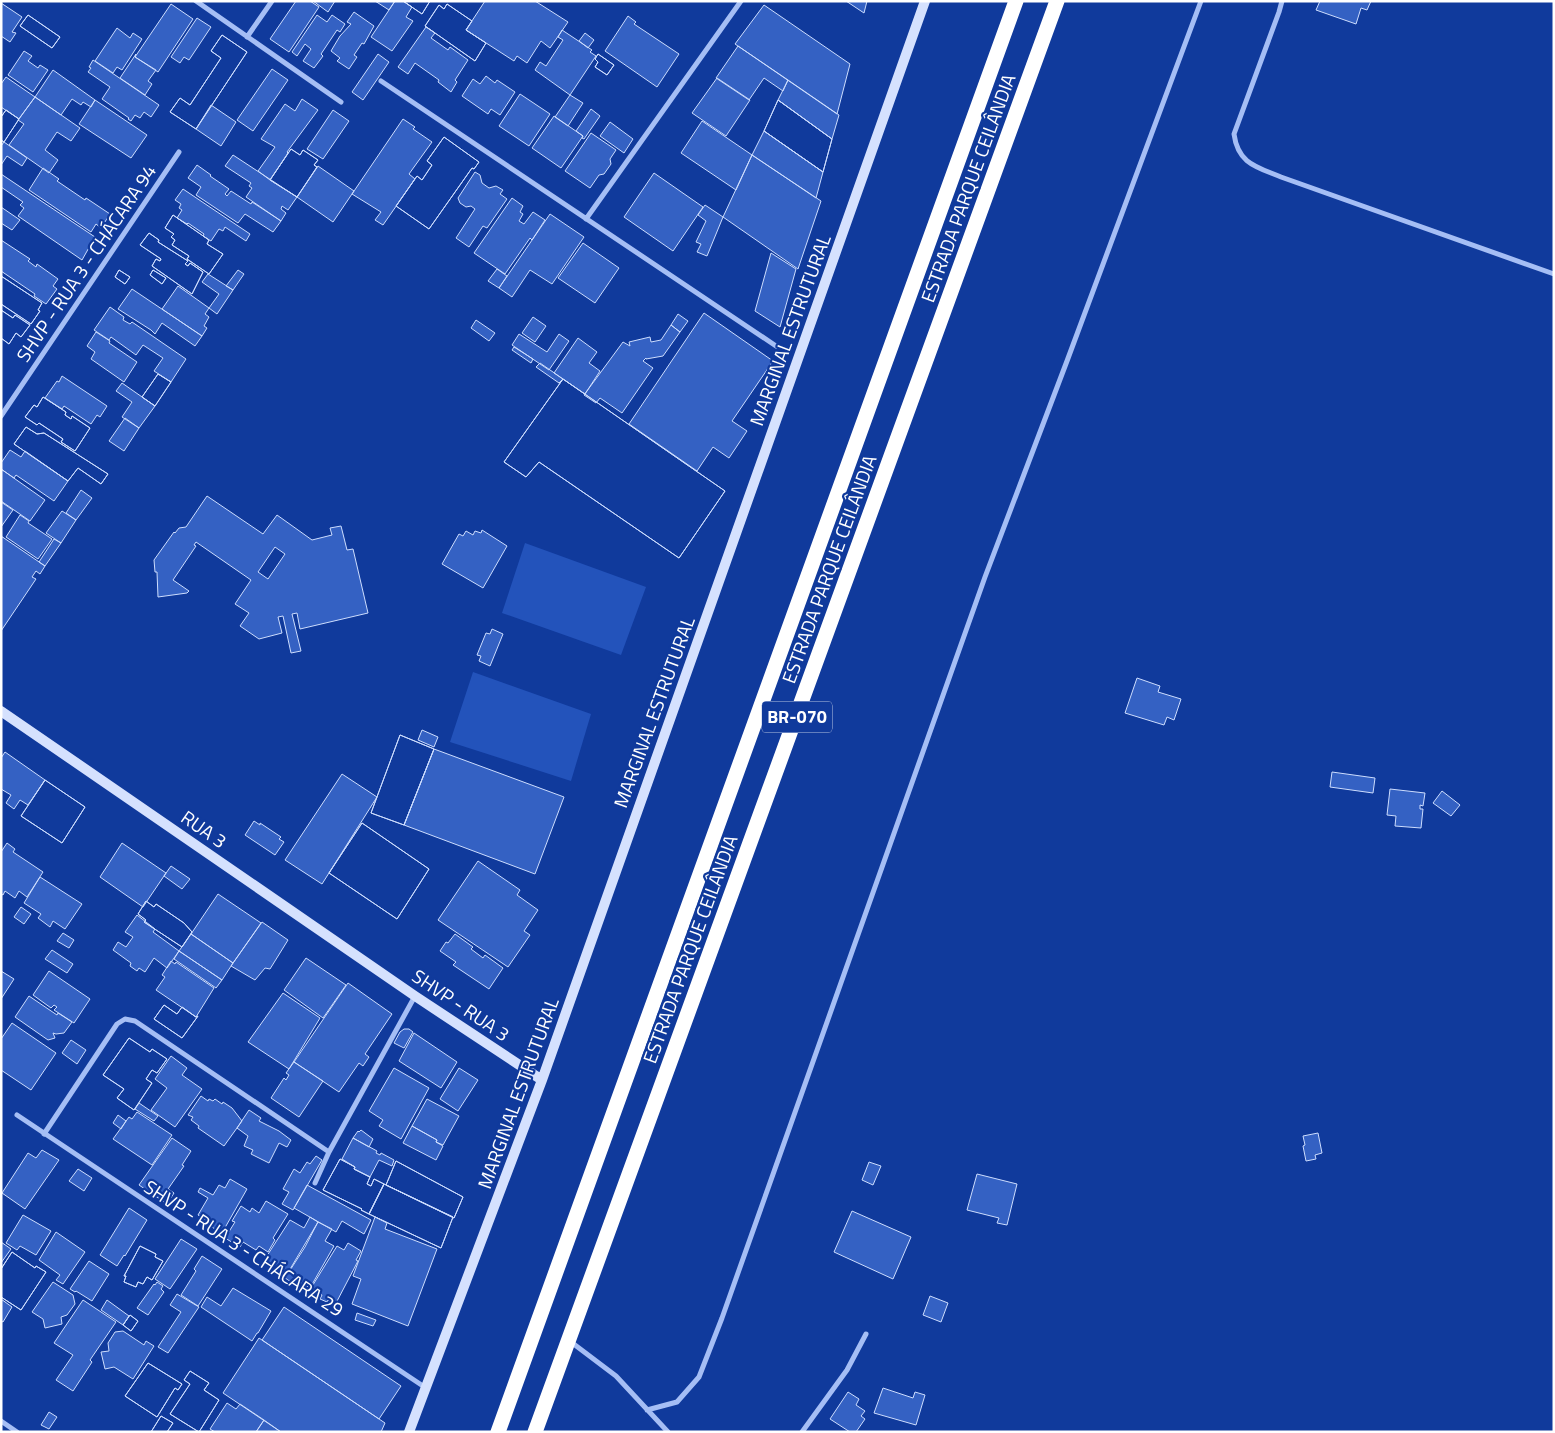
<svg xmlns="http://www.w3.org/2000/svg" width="1555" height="1433" font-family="'Titillium Web',sans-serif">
  <rect width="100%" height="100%" fill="#103a9c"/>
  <path fill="#2353bb" d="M525,543L646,587L621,655L502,613Z
    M473,672L591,714L571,781L450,742Z"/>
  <path fill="#3461c3" stroke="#cdddfe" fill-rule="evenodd" d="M296,1H310L319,7L289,52L270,39Z
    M313,1H335L328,12Z
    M375,1H395L389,10Z
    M395,1H403L412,7L406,17L413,21L392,51L371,37Z
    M403,1H430L422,14Z
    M403,1H430L422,14Z
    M485,1H535L568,22L550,48L541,41L527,63L517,56L514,61L466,30Z
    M846,1H867L864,13Z
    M1320,1H1371L1367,10L1361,8L1356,24L1316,10Z
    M1,3L22,17L12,32L16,33L10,42L1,36Z
    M171,4L193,19L158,72L135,57Z
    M447,4L472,21L466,30L486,43L475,61L425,26L439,5L444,9Z
    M447,4L472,21L466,30L486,43L475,61L425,26L439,5L444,9Z
    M764,5L850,64L837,114L735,44Z
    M354,12L374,26L364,44L362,43L354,55L357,57L349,69L337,61L340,58L331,51L340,36L351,24L347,22Z
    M28,15L60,37L52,48L20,26Z
    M28,15L60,37L52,48L20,26Z
    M317,15L327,22L332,15L345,24L340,32L337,30L321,54L323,56L314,68L303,61L311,49L305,44L297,56L292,52Z
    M628,16L636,22L634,24L679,54L657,87L605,51Z
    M197,18L211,27L189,60L184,57L180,63L171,57Z
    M426,27L435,33L431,38L448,50L450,47L468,60L455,80L457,82L451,92L438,82L439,80L415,63L408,74L398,67Z
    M117,28L130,38L133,33L142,39L122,70L117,67L113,73L95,61Z
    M562,30L592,50L590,52L596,56L570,95L535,70L540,62L546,66L563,40L558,37Z
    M585,33L594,40L588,48L579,41Z
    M222,35L247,52L196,129L170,112L180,98L190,105L221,58L211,51Z
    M222,35L247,52L196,129L170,112L180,98L190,105L221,58L211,51Z
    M738,46L788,80L783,91L764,78L749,100L716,78Z
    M24,51L32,56L28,61L38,68L40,65L48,70L33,92L8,75Z
    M136,54L135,57L156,70L148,81L152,84L145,95L120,78Z
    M378,54L389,62L363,100L352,92Z
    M598,54L614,65L607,75L595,67L598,62L595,59Z
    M598,54L614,65L607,75L595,67L598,62L595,59Z
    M93,60L159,105L151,117L144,112L140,118L135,115L131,121L128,119L129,118L102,99L110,87L88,72L91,68L89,67Z
    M272,69L288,80L253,131L237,120Z
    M53,70L95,100L91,107L83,102L81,105L72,99L61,115L35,97Z
    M486,76L495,83L497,80L515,92L500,115L491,109L488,114L462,96L473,79L480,84Z
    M6,77L35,97L19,119L1,107V84Z
    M717,78L750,100L726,136L692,113Z
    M788,80L839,115L832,139L778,100Z
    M520,94L550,114L529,146L499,126Z
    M570,95L583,103L568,126L555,117Z
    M35,97L80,128L71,141L57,132L45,150L58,160L49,173L9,145L24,124L18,120Z
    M302,99L318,110L287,152L288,153L270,180L258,171L275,147L261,139L285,104L295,111Z
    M95,100L147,135L131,158L79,124Z
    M778,100L832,139L823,172L764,131Z
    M778,100L832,139L823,172L764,131Z
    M211,105L236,122L221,146L196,129Z
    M591,109L600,116L584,139L582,138L583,136L576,131Z
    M6,110L19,119L4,142L1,140V117Z
    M6,110L19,119L4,142L1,140V117Z
    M333,110L349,121L323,159L307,149Z
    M554,116L583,136L561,168L532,148Z
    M403,119L415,127L413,129L432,142L409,174L415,179L383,225L375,220L381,212L352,194Z
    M702,121L752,155L736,190L681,153Z
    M610,122L633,139L624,153L600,136Z
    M764,131L823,172L816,198L752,155Z
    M591,133L616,150L610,159L611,164L604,174L599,175L590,188L565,171Z
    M444,137L479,162L474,169L472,168L429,229L396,206L417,176L422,180L432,165L427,161Z
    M444,137L479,162L474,169L472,168L429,229L396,206L417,176L422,180L432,165L427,161Z
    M4,142L27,158L22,166L7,156L1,165V146Z
    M291,149L300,155L303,150L318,160L314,165L317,167L297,197L270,180Z
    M291,149L300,155L303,150L318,160L314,165L317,167L297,197L270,180Z
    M233,155L297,197L288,210L282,206L281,209L286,213L281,221L246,197L252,188L249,186L251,183L225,166Z
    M752,155L821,201L798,269L723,217Z
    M197,165L211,175L210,176L229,189L225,194L227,196L231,191L251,204L252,202L281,221L273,232L245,214L238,223L196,195L201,187L188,178Z
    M318,166L354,191L333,222L297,197Z
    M43,168L59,179L57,181L85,200L86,198L110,214L101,228L96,224L91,232L29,190Z
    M475,172L480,175L482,183L489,188L496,186L503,190L500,194L507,199L487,228L483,226L469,247L456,238L475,209L471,206L466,207L460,203L458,198Z
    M654,173L703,207L673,251L624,217Z
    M1,174L95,237L82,260L18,216L24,208L20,205L23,202L1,187Z
    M183,189L250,234L246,241L225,227L223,231L219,229L211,241L203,236L204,234L188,223L187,224L177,218L182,210L179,208L181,204L175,200Z
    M512,198L523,206L520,212L523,214L519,221L524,224L533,212L545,220L532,240L530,238L505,274L474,253Z
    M705,205L723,217L707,256L697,252L701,244L696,242L706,221L698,215Z
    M1,207L20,220L12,230L1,223Z
    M550,214L584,237L552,284L530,270L512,297L499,288Z
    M173,215L209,240L207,244L223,254L209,274L187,259L189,256L172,245L175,240L171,237L174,234L165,228Z
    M173,215L209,240L207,244L223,254L209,274L187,259L189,256L172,245L175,240L171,237L174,234L165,228Z
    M149,233L159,240L158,242L188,261L185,264L188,266L190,263L203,272L192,294L152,266L156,259L160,261L161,259L140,245Z
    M149,233L159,240L158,242L188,261L185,264L188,266L190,263L203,272L192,294L152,266L156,259L160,261L161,259L140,245Z
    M1,240L30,259L28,261L36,267L37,264L58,279L53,286L57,289L46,304L34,296L35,294L1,271Z
    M583,243L619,268L595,303L558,278Z
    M771,253L796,269L780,327L755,311Z
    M497,269L507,276L499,288L488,281Z
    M119,270L130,277L125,284L115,277Z
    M119,270L130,277L125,284L115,277Z
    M153,270L166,278L162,284L150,275Z
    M153,270L166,278L162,284L150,275Z
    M238,270L244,274L233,290L226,286Z
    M208,274L233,290L217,314L209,308L219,294L202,282Z
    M1,276L42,303L38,310L40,311L31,324L1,304Z
    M1,276L42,303L38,310L40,311L31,324L1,304Z
    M178,286L209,308L205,314L209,317L204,326L207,328L202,336L162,309Z
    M132,289L202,336L195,346L162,323L155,334L151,330L118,309Z
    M110,307L124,317L123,320L130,324L132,322L186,359L171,382L154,371L163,358L143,345L136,355L111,337L109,340L94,330Z
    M1,310L13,318L15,315L30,325L21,337L16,333L9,344L1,338Z
    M1,310L13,318L15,315L30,325L21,337L16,333L9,344L1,338Z
    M704,313L773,361L732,421L747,431L729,458L713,447L697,471L629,424Z
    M678,314L688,321L680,332L671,325Z
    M533,317L546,326L535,342L522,333Z
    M476,320L495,333L489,341L471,328Z
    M671,325L680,332L663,356L646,359V358L643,361L653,368L622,413L600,398L596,403L584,395L623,342L630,346L629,342L650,337L651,342L661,340Z
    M96,332L110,341L109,343L137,362L124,382L91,359L95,352L87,346Z
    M519,334L547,352L559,334L569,341L549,370L512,345Z
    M578,338L597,352L589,363L600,371L585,394L554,373Z
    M514,347L533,359L531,363L512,350Z
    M540,363L563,379L559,383L536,367Z
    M158,374L171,382L155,406L142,397Z
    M158,374L171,382L155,406L142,397Z
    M62,376L107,406L100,417L97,415L91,424L64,406L62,409L45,398L57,381L59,382Z
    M563,379L725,491L679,558L539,462L526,477L504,462Z
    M563,379L725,491L679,558L539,462L526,477L504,462Z
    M122,383L155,406L139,428L122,417L132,402L116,391Z
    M43,397L66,412L65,415L71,419L72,416L90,428L75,451L61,442L63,439L39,423L37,425L25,417L34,405L37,407Z
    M43,397L66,412L65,415L71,419L72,416L90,428L75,451L61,442L63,439L39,423L37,425L25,417L34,405L37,407Z
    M125,418L139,428L124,451L109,441Z
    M26,427L37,434L44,433L108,474L101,484L78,468L68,481L14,444Z
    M26,427L37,434L44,433L108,474L101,484L78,468L68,481L14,444Z
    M10,450L21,457L25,451L68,481L54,501L16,475L14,478L1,469V463Z
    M1,469L45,500L30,521L1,501Z
    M81,490L92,498L76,520L66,513Z
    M207,496L263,534L277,515L312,540L332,535L330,528L341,526L347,550L353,549L368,613L300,629L297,613L292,614L301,651L291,653L283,616L278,617L282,633L259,639L240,626L249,613L235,604L251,580L196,542L194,545L196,546L173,580L189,591L187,593L158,597L157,572H155L154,560L174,532L175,533L179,528L186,527ZM275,547L285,554L268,579L258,572Z
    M1,502L13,510L1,527Z
    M62,511L76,520L61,543L46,533Z
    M20,515L29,521L28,523L52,539L38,559L6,537Z
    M482,530L507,546L483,588L442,564L459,534L463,536L466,531L473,535L475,531L481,533Z
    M1,536L45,566L40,574L36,571L32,577L36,579L1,631Z
    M54,539L61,543L45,566L39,562Z
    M492,629L503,634L490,666L479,661L481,656L477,655L486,633L490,634Z
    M1137,678L1160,686L1158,692L1181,699L1174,720L1167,717L1164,725L1125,713Z
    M422,730L438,737L434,747L418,740Z
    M400,735L434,749L404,825L371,813Z
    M400,735L434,749L404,825L371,813Z
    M434,749L564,797L535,874L404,825Z
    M5,752L45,780L28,805L20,800L14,809L6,803L11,795L1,789V758Z
    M1332,772L1375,778L1373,793L1330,787Z
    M342,774L377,797L322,884L285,860Z
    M45,780L85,807L62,843L21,816Z
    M45,780L85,807L62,843L21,816Z
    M1390,789L1425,793L1423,806L1420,805V809H1423L1421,828L1395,826L1396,816L1387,815Z
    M1442,791L1460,805L1451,816L1433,803Z
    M254,821L260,825V823L281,837L279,839L284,842L275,855L245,835Z
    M362,823L429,869L397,919L329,873Z
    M362,823L429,869L397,919L329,873Z
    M7,843L15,849L13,852L43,872L27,897L19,891L15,898L5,891L3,895L1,894V852Z
    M122,843L166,873L143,907L100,877Z
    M478,861L520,890L517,895L538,910L524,931L530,935L508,967L438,920Z
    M171,866L190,879L182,889L164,876Z
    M40,877L82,904L65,929L53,921L50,927L38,918L41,914L24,903Z
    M218,894L261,923L233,963L191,934Z
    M146,901L154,907L156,904L184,923L192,932L182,947L144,922L146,920L138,914Z
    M146,901L154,907L156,904L184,923L192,932L182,947L144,922L146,920L138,914Z
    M21,907L31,914L24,924L14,917Z
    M137,915L155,929L153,932L179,951L167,968L154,958L145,972L139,968L137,971L130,966L131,963L113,950L118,942L126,947L133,937L125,932Z
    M262,922L288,940L270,969L265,968L255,980L231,966Z
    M63,933L74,940L69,948L57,941Z
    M191,934L233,963L222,980L179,951Z
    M455,934L473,947L471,949L483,958L485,955L503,968L489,989L453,965L456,962L440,951L446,942L448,943Z
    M52,950L73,964L67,973L45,959Z
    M179,951L222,980L216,988L174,959Z
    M306,958L346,985L323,1018L284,990Z
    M171,961L175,964L176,962L214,988L196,1017L156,990L165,977L162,975Z
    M1,971L14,979L1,999Z
    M49,971L90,999L74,1023L54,1010L57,1007L54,1005L51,1008L33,995Z
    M348,983L392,1014L365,1054L369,1057L363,1066L359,1063L339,1092L294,1062Z
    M283,993L320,1018L289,1069L248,1042Z
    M29,996L57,1015L58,1013L72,1022L64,1033L56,1034L53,1033L55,1038L48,1040L15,1017Z
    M164,1005L177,1014L182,1007L196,1017L198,1016L182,1038L154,1019Z
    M164,1005L177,1014L182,1007L196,1017L198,1016L182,1038L154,1019Z
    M12,1023L56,1053L31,1090L1,1070V1039Z
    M404,1029H409L413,1032L404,1048L394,1043L400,1032Z
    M414,1033L457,1062L441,1088L399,1061Z
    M129,1038L150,1052L152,1049L167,1059L157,1073L152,1070L146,1079L152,1083L134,1110L117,1098L124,1089L103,1075Z
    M129,1038L150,1052L152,1049L167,1059L157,1073L152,1070L146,1079L152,1083L134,1110L117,1098L124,1089L103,1075Z
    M71,1040L86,1050L77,1064L62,1053Z
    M171,1056L187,1068L182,1075L202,1089L175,1127L151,1110L167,1088L155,1079Z
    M294,1062L323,1081L299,1117L271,1098L284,1078L286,1080L289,1075L286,1073Z
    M394,1068L429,1088L401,1139L379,1126L383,1120L369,1111Z
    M459,1068L478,1080L458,1111L440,1099Z
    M201,1096L208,1101L209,1099L213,1101L215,1099L222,1104L223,1102L232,1108L242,1121L224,1146L198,1128L199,1126L191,1120L193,1117L188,1115Z
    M427,1099L459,1116L443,1145L436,1142L437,1140L412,1126Z
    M139,1103L158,1116L154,1121L135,1109Z
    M249,1110L261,1118L259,1121L279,1131L291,1140L287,1147L279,1143L269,1163L251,1154L253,1150L244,1146L248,1136L237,1128Z
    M137,1112L172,1135L152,1165L113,1139L129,1117L132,1119Z
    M118,1115L126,1121L121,1129L113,1123Z
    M412,1126L437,1140L436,1142L443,1146L436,1160L403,1143Z
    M361,1130L373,1139L369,1147L353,1138L358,1131L359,1132Z
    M1318,1133L1322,1153L1315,1155L1316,1159L1306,1161L1303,1146L1305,1145L1303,1136Z
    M172,1138L191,1151L182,1165L184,1166L168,1189L174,1193L167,1204L139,1185Z
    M353,1138L377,1151L376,1153L380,1155L381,1153L394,1160L392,1166L379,1160L370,1177L354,1169L355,1167L342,1159Z
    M42,1150L59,1160L25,1209L2,1193L28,1153L36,1158Z
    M316,1156L322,1160L293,1210L282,1204L289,1192L283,1189L294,1169L300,1173L307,1162L310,1164Z
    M340,1159L355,1167L354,1169L370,1177L367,1184L371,1186L374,1179L384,1184L369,1214L361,1210L362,1209L323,1190Z
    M340,1159L355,1167L354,1169L370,1177L367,1184L371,1186L374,1179L384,1184L369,1214L361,1210L362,1209L323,1190Z
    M396,1161L463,1197L454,1218L386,1185Z
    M396,1161L463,1197L454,1218L386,1185Z
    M869,1162L881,1166L873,1185L862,1180Z
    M78,1169L92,1178L84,1191L69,1181Z
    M977,1174L1017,1184L1007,1225L997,1223L999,1218L967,1210Z
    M230,1179L247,1189L222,1233L210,1226L211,1223L198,1215L208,1198L198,1192L200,1188L213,1195L219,1185L225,1188Z
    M384,1184L453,1217L441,1248L369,1214Z
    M384,1184L453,1217L441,1248L369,1214Z
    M307,1185L371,1220L364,1234L342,1221L336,1232L294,1208Z
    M266,1201L288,1214L273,1238L275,1240L268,1252L259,1246L256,1250L243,1242L240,1247L225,1238L235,1222L232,1221L241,1206L250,1212L252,1208L259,1213Z
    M129,1208L147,1220L125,1256L124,1255L117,1266L100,1255Z
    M852,1211L911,1237L893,1279L834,1252Z
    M23,1215L51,1231L36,1255L20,1246L17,1250L6,1243Z
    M310,1217L318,1222L286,1276L263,1262L290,1220L304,1228Z
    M375,1217L387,1223L385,1229L437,1249L408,1326L352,1304L361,1279L353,1276Z
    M318,1222L332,1229L325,1241L334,1246L310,1288L300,1282L297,1286L285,1278L305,1247Z
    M56,1232L85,1252L63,1284L56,1280L60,1275L39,1260Z
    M181,1239L197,1249L170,1289L155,1279Z
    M1,1242L11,1249L1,1263Z
    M348,1243L361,1251L356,1260L358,1261L335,1305L328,1300L327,1302L320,1299L322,1295L311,1288L337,1246L344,1250Z
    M140,1246L156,1254L155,1257L163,1261L152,1280L147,1277L143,1284L138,1282L136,1287L124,1282L126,1276H124Z
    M140,1246L156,1254L155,1257L163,1261L152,1280L147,1277L143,1284L138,1282L136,1287L124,1282L126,1276H124Z
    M12,1252L35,1268L36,1266L46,1272L21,1310L1,1297V1269Z
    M12,1252L35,1268L36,1266L46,1272L21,1310L1,1297V1269Z
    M202,1256L222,1269L198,1306L181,1295L196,1271L194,1269Z
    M89,1261L109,1274L92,1301L76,1291L75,1292L70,1289Z
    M53,1282L73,1295L75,1304L67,1315L61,1317L62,1324L45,1328L43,1319L32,1312Z
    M157,1282L163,1286L161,1289L164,1292L148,1315L137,1308L154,1284L155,1285Z
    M233,1288L271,1311L258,1333H257L252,1341L201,1307L207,1297L221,1306Z
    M177,1294L199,1307L168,1353L158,1347L181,1312L170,1305Z
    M930,1296L948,1303L941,1322L923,1315Z
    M1,1299L12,1307L3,1322L1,1321Z
    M83,1300L116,1322L90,1360L92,1362L73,1391L56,1380L73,1355L54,1343Z
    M107,1300L129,1316L123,1325L101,1310Z
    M284,1307L401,1386L379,1419L262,1340Z
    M357,1313L376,1320L373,1326L355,1320Z
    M130,1315L138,1321L131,1331L123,1325Z
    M130,1315L138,1321L131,1331L123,1325Z
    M123,1331L144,1345L146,1341L154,1346L133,1379L114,1367L105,1369L101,1352L109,1351L108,1343L115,1332Z
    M259,1338L385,1423L381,1432H281L223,1393Z
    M148,1363L182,1384L178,1390L175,1388L157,1417L125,1396Z
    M148,1363L182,1384L178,1390L175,1388L157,1417L125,1396Z
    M190,1371L209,1383L204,1390L219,1400L199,1432L170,1414L190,1384L184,1380Z
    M190,1371L209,1383L204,1390L219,1400L199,1432L170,1414L190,1384L184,1380Z
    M883,1388L913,1398L915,1392L925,1395L916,1425L874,1413Z
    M848,1392L859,1399L856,1405L865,1411L861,1416L865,1419L856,1432H850L830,1419Z
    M227,1403L236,1409L240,1404L264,1420L256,1432H215L210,1429Z
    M49,1412L57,1417L49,1429L41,1425Z
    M161,1416L173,1423L167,1432H151Z
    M161,1416L173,1423L167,1432H151Z
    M264,1420L281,1432H256Z"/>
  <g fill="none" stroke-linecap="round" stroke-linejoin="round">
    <path stroke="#a5bef5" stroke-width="5" d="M196,1L341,102
      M1282,1L1279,12L1234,134C1238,164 1257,167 1281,177L1554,274
      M247,37L272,1
      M381,81L776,346
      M586,219L741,1
      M1,416L179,152
      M17,1115L426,1388
      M44,1134L117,1024L125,1019L135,1021L329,1152
      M315,1183L329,1152L415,996
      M571,1342L616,1376L668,1432
      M647,1410L677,1402L699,1377L722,1318L985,577L1067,361L1201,1
      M1,1421L17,1432
      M802,1432L847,1370L866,1334"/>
    <path stroke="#d5e1fe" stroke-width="10" d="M1,711L415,996L542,1080
      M409,1432L542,1080L925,1"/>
    <path stroke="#fff" stroke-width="15" d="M498,1432L1016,1
      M535,1432L1057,1"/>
  </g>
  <g text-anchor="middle" stroke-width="4.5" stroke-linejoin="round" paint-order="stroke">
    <rect fill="#103a9c" stroke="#b7c4e1" stroke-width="1" x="762" y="701.5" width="70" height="31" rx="4"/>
    <g font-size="18" font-weight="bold" fill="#fff">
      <text x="797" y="723">BR-070</text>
    </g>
    <g font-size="19" fill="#fff" stroke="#103a9c">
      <text transform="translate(968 188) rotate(-70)" y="7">ESTRADA PARQUE CEILÂNDIA</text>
      <text transform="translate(86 263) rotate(-56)" y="7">SHVP - RUA 3 - CHÁCARA 94</text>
      <text transform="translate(790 330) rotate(-70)" y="7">MARGINAL ESTRUTURAL</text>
      <text transform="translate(829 569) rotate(-70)" y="7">ESTRADA PARQUE CEILÂNDIA</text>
      <text transform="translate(654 712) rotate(-70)" y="7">MARGINAL ESTRUTURAL</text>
      <text transform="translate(204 829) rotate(35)" y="7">RUA 3</text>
      <text transform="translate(690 949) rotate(-70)" y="7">ESTRADA PARQUE CEILÂNDIA</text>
      <text transform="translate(461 1005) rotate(34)" y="7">SHVP - RUA 3</text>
      <text transform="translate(518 1093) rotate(-70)" y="7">MARGINAL ESTRUTURAL</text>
      <text transform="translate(244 1248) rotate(33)" y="7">SHVP - RUA 3 - CHÁCARA 29</text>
    </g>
  </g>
  <rect width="1555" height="1433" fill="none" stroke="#ffffff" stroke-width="5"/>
</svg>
